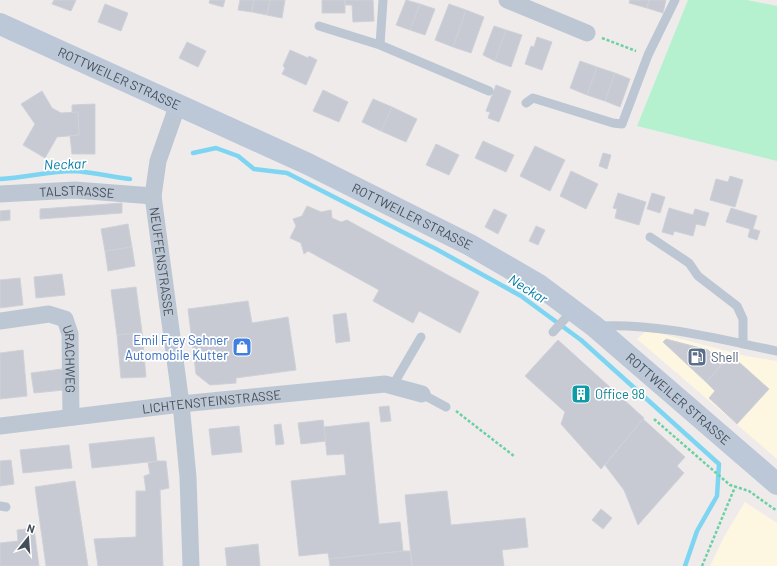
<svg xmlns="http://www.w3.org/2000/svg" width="777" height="566" font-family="Barlow,sans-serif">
  <rect width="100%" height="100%" fill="#efebeb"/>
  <path fill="#fdf6e1" d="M647,330L746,356L777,361V459L637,339Z
    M745,502L777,523V566H710L725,535Z"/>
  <path fill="#b5f1cf" d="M688,0H747L777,6V161L637,126Z"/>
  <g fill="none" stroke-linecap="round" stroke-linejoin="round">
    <path stroke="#7ed5f2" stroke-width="4.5" d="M193,153L216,148L238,156L254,169L287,173L436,249L521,296L581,340L719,464L717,496L697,531L685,566
      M0,179C25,178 49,171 74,171C93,172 112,177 130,179"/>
  </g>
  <path fill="#c7cad2" stroke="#cfd1d8" d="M54,0H76L71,11L52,4Z
    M210,0H225L223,7L209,3Z
    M240,0H254L252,12L238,10Z
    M254,0H270L267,15L252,12Z
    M270,0H285L282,18L267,15Z
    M322,0H345V13H322Z
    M345,0H373L374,21L353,22L352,5H345Z
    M406,0L420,4L410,30L396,25Z
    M630,0H649L647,8L629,3Z
    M649,0H666L663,13L647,8Z
    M105,4L128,13L121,31L98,22Z
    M420,4L435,9L425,35L410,30Z
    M449,4L466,10L453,47L435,40Z
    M466,10L484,17L471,53L453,47Z
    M494,26L506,30L495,61L483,55Z
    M506,30L522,35L511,67L495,61Z
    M537,37L552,42L542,70L525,64L531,46L534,47Z
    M187,42L206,51L198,67L179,58Z
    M290,50L308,58L309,56L317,60L306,85L282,74L285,68L283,66Z
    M580,61L597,67L587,95L570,88Z
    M597,67L615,73L605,101L587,95Z
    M615,73L630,79L620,107L605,101Z
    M496,85L511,91L499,122L488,118L490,112L486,111Z
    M323,90L348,102L339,122L313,111Z
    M42,91L52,108L61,113L78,112L79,135L57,137L45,158L23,145L35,124L21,104Z
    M373,99L392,107L381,131L362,122Z
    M95,104V154H72L70,136L79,135L78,112L72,113V105Z
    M392,107L417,119L406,142L381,131Z
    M483,141L514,155L506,172L475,158Z
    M436,144L459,155L449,175L426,165Z
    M535,146L565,160L550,191L520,176Z
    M603,153L611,155L607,169L599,166Z
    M571,171L598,184L586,209L560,196Z
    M730,176L743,180L735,207L710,200L716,179L728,182Z
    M618,193L646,202L639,225L615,218L617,209L613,208Z
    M652,193L665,197L660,213L647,209Z
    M122,203V213L40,219V209Z
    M307,206L321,212L331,210L332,218L341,222L347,220L479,292L460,333L419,311L413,323L373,301L379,290L308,251L304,254L301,243L290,238L296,226L293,219L302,216Z
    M669,208L693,215L695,209L709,213L705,226L696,224L693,236L674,231L673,235L662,232Z
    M731,208L757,216L753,229L760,231L757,240L748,237L750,229L726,222Z
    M494,209L507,215L498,234L485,227Z
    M10,210V220L0,221V211Z
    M128,224L132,247L105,251L101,229Z
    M536,226L545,230L538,245L529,241Z
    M132,247L135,266L108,271L105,251Z
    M62,274L65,295L36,298L34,277Z
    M20,278L23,305L0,308V280Z
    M136,287L142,332L117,335L111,290Z
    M248,301L252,323L288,317L296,370L236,378V383L210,385L196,374L188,309Z
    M346,313L350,341L336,343L333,315Z
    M142,332L146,377L121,378L117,335Z
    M666,339L708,350L723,363L706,382L663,342Z
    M558,340L644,418L601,469L561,424L565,412L525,376Z
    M23,350L27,396L0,399V353Z
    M731,355L769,389L737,424L709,398L715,391L706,382Z
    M62,369L64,390L34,393L31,373Z
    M389,406L391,421L381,422L379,407Z
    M643,419L685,457L677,466L684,473L638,525L624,490L605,465Z
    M323,420L326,441L301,444L298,423Z
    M369,422L379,524L400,522L403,551L329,559L328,553L299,556L291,481L346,475L344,454L327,455L324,427Z
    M281,424L284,444L276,445L274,425Z
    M239,426L242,452L212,455L209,429Z
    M154,437L157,461L92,468L89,444Z
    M69,445L72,468L23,473L20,450Z
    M11,460L14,484L0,486V461Z
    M157,461H166L169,488L160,490L163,566H98L94,539L136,537V491H146L144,476L150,474L148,463Z
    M75,481L88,566H46L35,487Z
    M447,491L451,525L525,518L528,547L502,550L504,566H412L405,495Z
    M601,509L612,518L603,529L592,520Z
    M34,528L39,566H0V543L18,541L17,530Z
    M258,544L260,566H227L225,548Z
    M403,551H410L412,566H330L329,559Z"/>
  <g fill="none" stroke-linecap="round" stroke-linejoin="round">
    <path stroke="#6bd1a3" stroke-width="2.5" stroke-dasharray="3 2" stroke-linecap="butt" d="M602,38L636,51
      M456,411L514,456
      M654,419L730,485L749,491L777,511
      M702,566L735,487"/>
    <path stroke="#bdc7d3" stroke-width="9" d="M319,26L380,45L489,91
      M380,45L383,0
      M526,103L533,98L613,123L622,124L648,55L675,0
      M650,237L689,263L698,276L737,306L743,319V344
      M599,326C659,323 718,339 777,351
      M553,332L573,310
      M393,385L421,337
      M422,394L446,407
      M0,506L6,507"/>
    <g stroke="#bdc7d3" stroke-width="17">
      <path d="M507,0L587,33"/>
      <path id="s1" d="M178,104L158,161L153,196L181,404L188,477L191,566"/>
      <path id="s2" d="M0,194L75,190L153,196"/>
      <path id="s3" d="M0,321L49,314L65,319L70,334L71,417"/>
      <path id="s4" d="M0,426L181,404L385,384L422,394"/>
    </g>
    <path stroke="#bcc8d7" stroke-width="22" id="s5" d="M0,24L308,164L470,245L539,285L594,326L777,484"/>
  </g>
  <defs>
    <g id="shop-square" transform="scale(1)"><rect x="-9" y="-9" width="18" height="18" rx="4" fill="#3f7fe0" stroke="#fff"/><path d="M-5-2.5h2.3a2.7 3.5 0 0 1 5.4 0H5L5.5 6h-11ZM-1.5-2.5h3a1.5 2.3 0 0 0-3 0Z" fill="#fff"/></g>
    <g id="fuel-square" transform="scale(1)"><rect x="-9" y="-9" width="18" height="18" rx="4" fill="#5c6f8a" stroke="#fff"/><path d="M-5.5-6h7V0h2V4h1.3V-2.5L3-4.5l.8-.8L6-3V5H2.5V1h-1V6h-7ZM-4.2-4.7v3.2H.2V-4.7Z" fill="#fff"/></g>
    <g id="building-square" transform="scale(1)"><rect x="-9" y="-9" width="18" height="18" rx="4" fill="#0f9aa8" stroke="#fff"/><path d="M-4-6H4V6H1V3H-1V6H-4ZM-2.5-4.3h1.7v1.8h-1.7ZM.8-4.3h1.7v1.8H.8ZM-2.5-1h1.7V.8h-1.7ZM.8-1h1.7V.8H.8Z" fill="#fff"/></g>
  </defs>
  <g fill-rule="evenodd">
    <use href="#shop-square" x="242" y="347"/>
    <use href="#fuel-square" x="697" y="357"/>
    <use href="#building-square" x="581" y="394"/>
  </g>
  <g text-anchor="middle" stroke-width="3.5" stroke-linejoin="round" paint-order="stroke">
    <g font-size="13" fill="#434e5a" stroke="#fff">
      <text dy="5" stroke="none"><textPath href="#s5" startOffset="131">ROTTWEILER STRASSE</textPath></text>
      <text dy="5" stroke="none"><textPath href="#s2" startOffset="77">TALSTRASSE</textPath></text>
      <text dy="5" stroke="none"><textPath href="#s5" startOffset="455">ROTTWEILER STRASSE</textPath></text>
      <text dy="5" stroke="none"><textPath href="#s1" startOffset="162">NEUFFENSTRASSE</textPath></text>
      <text dy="5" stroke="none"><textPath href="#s3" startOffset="107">URACHWEG</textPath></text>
      <text dy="5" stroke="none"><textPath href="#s5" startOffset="779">ROTTWEILER STRASSE</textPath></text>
      <text dy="5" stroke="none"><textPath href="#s4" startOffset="213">LICHTENSTEINSTRASSE</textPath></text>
    </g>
    <g font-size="13" fill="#366cbe" stroke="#fff" text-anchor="end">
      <text x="228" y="345">Emil Frey Sehner<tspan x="228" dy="15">Automobile Kutter</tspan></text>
    </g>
    <g font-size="13" fill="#4e5e75" stroke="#fff" text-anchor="start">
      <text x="711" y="362">Shell</text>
    </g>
    <g font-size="13" fill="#0d838f" stroke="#fff" text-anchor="start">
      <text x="595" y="399">Office 98</text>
    </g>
    <g font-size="14" font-style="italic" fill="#037da6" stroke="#fff">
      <text transform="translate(65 164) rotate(-2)" y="5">Neckar</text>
      <text transform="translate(528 289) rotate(32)" y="5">Neckar</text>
    </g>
  </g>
  <g transform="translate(28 538) rotate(17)" stroke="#ffffff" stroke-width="3" paint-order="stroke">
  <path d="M0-3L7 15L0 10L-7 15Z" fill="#434e5a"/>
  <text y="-6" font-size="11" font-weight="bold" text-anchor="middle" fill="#434e5a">N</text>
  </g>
</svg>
